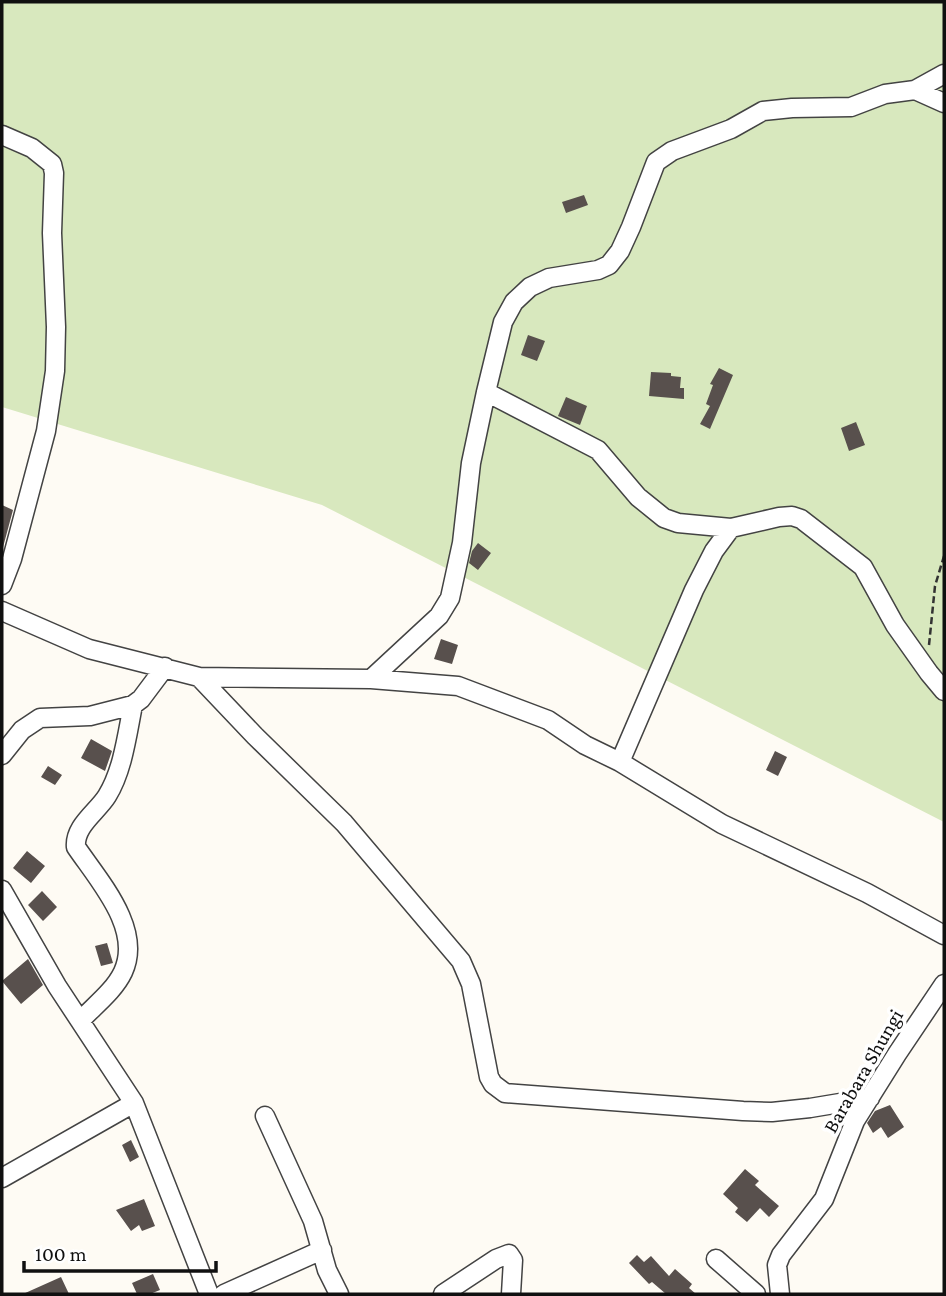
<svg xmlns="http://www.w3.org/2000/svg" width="946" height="1296" font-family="'Crimson Pro',serif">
  <rect width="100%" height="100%" fill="#fefbf4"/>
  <path fill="#d8e8be" d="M2,2H944V822L322,505L2,407Z"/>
  <path fill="#58504d" d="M584,195L588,205L566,213L562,202Z
    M528,335L545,341L537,361L521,355Z
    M719,368L733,375L710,429L700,424L710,406L706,404L713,385L710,384Z
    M651,372L671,373V376L681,377L680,388H684V399L649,396Z
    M566,397L587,406L580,425L558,416Z
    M856,422L865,445L849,451L841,428Z
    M2,505L13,510L2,551Z
    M478,543L491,553L478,570L469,563L472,551Z
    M441,639L458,645L452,664L434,659Z
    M91,739L112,751L105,771L81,758Z
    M775,751L787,757L778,776L766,770Z
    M48,766L62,775L55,785L41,777Z
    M27,851L45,866L31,883L13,868Z
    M42,891L57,907L43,921L28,905Z
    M107,943L113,963L101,966L95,946Z
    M28,959L43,985L21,1004L2,981Z
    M890,1105L904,1127L888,1138L881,1127L873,1133L867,1123L875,1111Z
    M131,1140L139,1157L130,1162L122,1145Z
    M745,1169L759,1181L755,1185L779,1206L769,1217L760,1208L747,1222L735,1212L738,1208L723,1194Z
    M144,1199L155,1226L142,1231L139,1225L131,1231L116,1210Z
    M637,1255L644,1262L651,1256L669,1276L675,1269L692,1284L689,1288L696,1294H666L652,1282L649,1284L629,1263Z
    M153,1274L160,1290L150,1294H137L132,1283Z
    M61,1277L69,1294H23Z"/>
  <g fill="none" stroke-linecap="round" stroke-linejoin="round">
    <g stroke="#434343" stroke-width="21">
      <path id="minor" d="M915,90L944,103
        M2,135L32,148L52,164L54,173L52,233L56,327L55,371L46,431L12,559L2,585
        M486,392L598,450L638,497L664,518L678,523L731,528L779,517L792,516L801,519L863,567L895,625L929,673L944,691
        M2,611L89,649L199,677L371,679L458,686L548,720L585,745L620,762L722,824L867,893L944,935
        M199,677L255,736L344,823L461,961L471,984L489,1077L493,1084L505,1093L743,1111L772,1112L810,1108L870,1098
        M371,679L439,616L450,598L462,543L471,463L486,392L503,322L514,302L530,287L549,278L598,270L609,265L620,251L631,227L656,162L672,151L731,129L763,111L792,108L851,107L885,94L915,90L944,74
        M2,755L22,730L40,718L90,716L133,705L141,699L165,667
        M620,762L694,590L714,551L731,528
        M2,890L57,986L134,1103L209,1294
        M80,1021C94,1006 114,991 123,972C143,929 99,881 76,847C74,826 97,812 107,796C123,770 127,735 133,705
        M265,1116L313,1221L327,1270L339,1294
        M2,1178L134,1103
        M716,1259L756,1294
        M224,1294L322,1250
        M443,1294L496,1259L509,1254L513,1260L511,1294
        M780,1294L777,1265L781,1255L824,1199L855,1121L897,1054L944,984"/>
    </g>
    <path stroke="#323232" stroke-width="2.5" stroke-dasharray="7 3.5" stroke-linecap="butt" d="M929,645L935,586L944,556"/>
    <use href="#minor" stroke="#fff" stroke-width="18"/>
  </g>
  <g text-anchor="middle" stroke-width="7" stroke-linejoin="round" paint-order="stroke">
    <g font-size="21" fill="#101010" stroke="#fff">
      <text transform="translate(863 1071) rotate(-60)" y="7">Barabara Shungi</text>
    </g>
  </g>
  <rect width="946" height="1296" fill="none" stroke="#101010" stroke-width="7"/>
  <path d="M24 1261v10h192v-10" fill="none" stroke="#101010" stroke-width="3.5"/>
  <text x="35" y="1261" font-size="21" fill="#101010" stroke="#ffffff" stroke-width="5" paint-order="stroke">100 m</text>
</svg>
